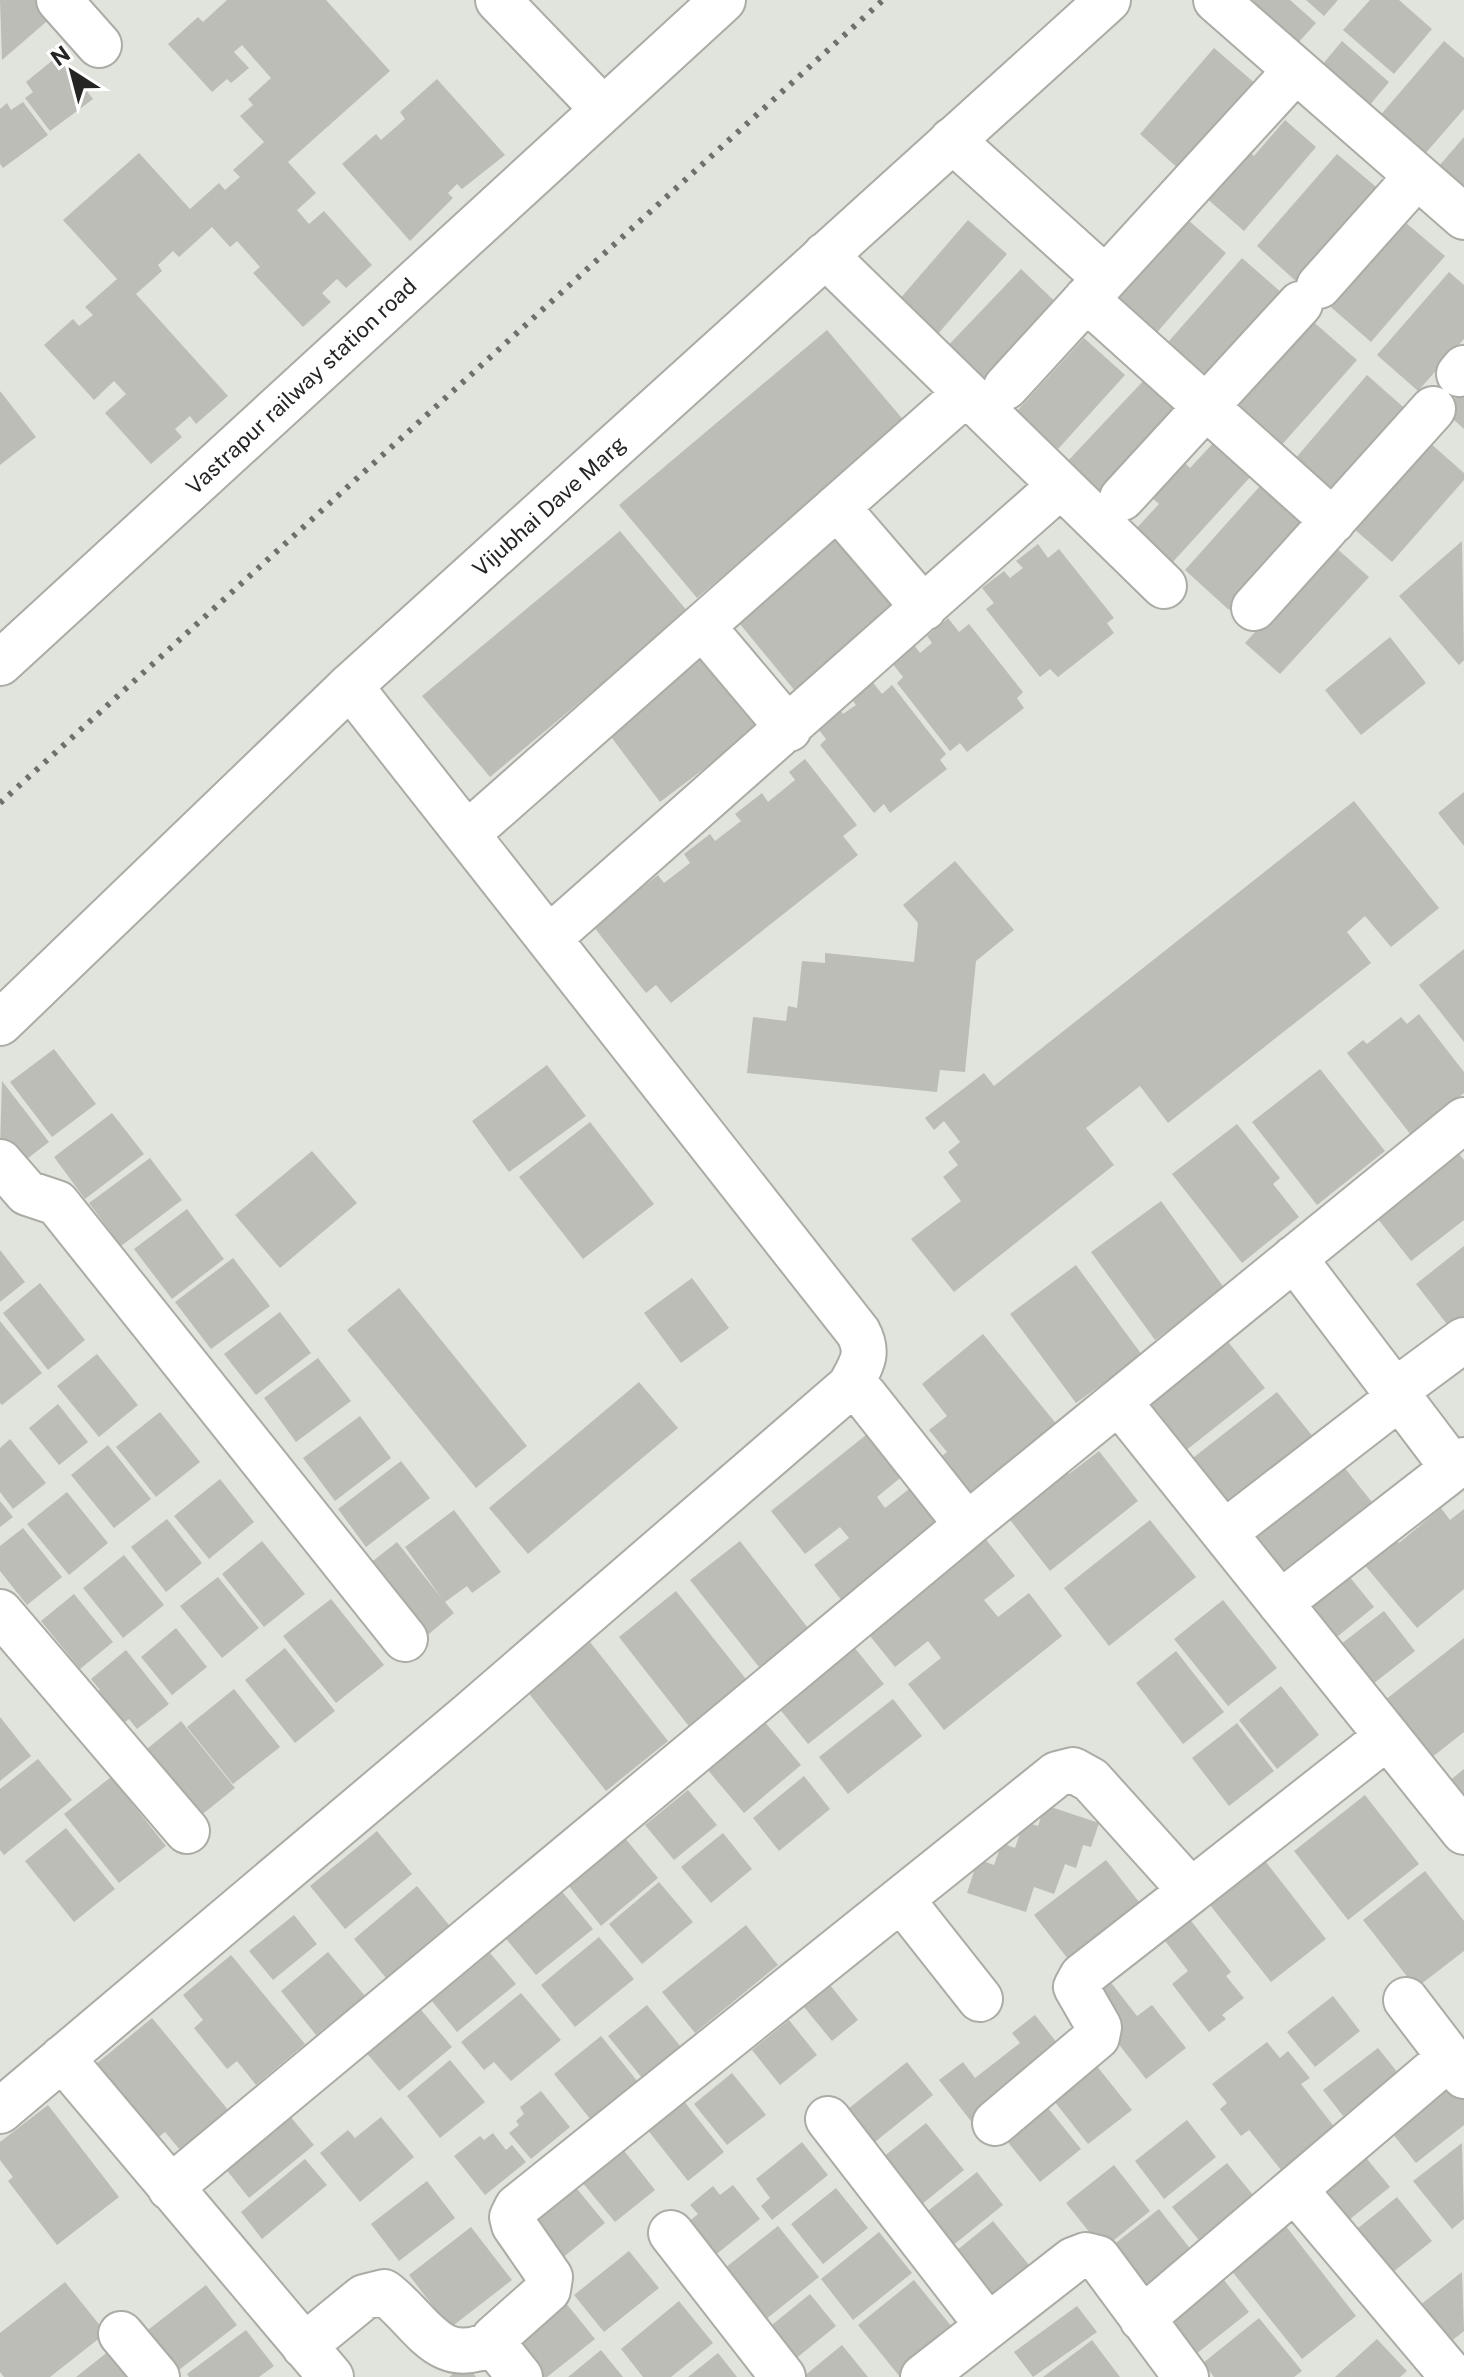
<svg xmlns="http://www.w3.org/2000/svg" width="1464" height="2377" font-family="'Public Sans',sans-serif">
  <rect width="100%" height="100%" fill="#e1e4dc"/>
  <path fill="#bbbdb6" d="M0,0H39L53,16L2,60Z
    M227,0H326L390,71L288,162L316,193L297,210L309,224L324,211L372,265L346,288L337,279L322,293L331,302L303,327L253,273L260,267L237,241L230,247L212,227L179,257L173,251L158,265L162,271L136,294L228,396L196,424L190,416L175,429L182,437L151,464L105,413L126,394L114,381L94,400L44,345L73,319L79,326L93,315L85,307L117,279L63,220L139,153L190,209L219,183L225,190L240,177L233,170L264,142L240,116L253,105L248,99L271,78L242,45L234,52L249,68L231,83L227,79L212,92L168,44L198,17L203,22Z
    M1254,0H1290L1316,23L1287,55L1241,15Z
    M1306,0H1338L1324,16Z
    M1370,0H1399L1432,29L1394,74L1343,30Z
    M1342,41L1389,82L1359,118L1312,77Z
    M1444,41L1464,58V109L1417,163L1372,125Z
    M1214,48L1257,85L1182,172L1140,134Z
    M59,55L93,99L50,131L25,98L33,92L26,82Z
    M437,79L505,155L462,189L457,184L448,193L453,198L410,241L342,164L376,134L381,140L405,119L400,112Z
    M23,102L48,135L3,168L0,164V109L7,103L11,110Z
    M1285,120L1316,147L1244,231L1204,196L1246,148L1254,156Z
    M1464,137V211L1427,180Z
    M1337,154L1381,191L1299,284L1257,246Z
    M1180,213L1226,253L1153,337L1107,297Z
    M1399,217L1445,256L1371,342L1325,302Z
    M968,220L1007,254L931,342L892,308Z
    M1242,258L1291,301L1211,391L1162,349Z
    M1021,269L1066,312L986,395L941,353Z
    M1449,272L1464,285V339L1418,391L1377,355Z
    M1308,317L1357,360L1279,448L1230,407Z
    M827,330L906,423L697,598L619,505Z
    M1084,338L1125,375L1058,449L1017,411Z
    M1367,375L1410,413L1331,505L1288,467Z
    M1145,379L1188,418L1107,504L1065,464Z
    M1464,388V429L1444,411Z
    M0,391L36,437L0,465Z
    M1421,435L1464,473V480L1392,562L1345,521Z
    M1215,441L1252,475L1171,564L1134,531L1159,504L1151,497L1183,461L1190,468Z
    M1260,486L1305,527L1229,610L1185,570Z
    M836,525L905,610L800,697L730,612Z
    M620,531L688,612L490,777L422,696Z
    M1462,541L1464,660L1459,665L1399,596Z
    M1038,544L1048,558L1059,549L1114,618L1107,623L1114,633L1058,677L1050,669L1040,677L986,609L994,603L982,588L1004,571L1010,578L1023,568L1016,561Z
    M1334,546L1369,577L1280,674L1245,643Z
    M948,618L959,632L969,624L1023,692L1017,698L1024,708L967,752L960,743L950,751L897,683L903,677L892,663L914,645L920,653L932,643L927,636Z
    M1390,637L1426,683L1361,735L1325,690Z
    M700,652L758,728L660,802L603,726Z
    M871,680L882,694L892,685L946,754L940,760L947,769L890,813L884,804L874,813L820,745L826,739L815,725L838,707L843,714L856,705L850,697Z
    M805,759L857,825L843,836L858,855L671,1003L656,985L646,993L593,926L658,875L664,883L690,863L684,854L710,834L715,841L741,821L735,814L762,793L768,802L795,780L789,772Z
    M1464,792V846L1438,813Z
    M1354,801L1439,908L1391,947L1365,916L1347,932L1371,963L1168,1123L1140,1086L1086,1128L1114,1165L954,1292L911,1239L961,1201L943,1177L958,1165L948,1152L960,1142L944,1121L934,1130L925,1118L984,1073L994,1086Z
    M955,861L1014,930L976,961L965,1072L940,1070L937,1092L747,1073L753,1017L786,1021L788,1006L797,1008L802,961L825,963V953L914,962L918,923L903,905Z
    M1464,949V1042L1419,985Z
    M1419,1014L1464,1072V1093L1411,1135L1347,1053L1363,1040L1367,1044L1401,1017L1407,1024Z
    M54,1049L96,1104L52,1137L10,1082Z
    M547,1065L586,1116L509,1172L472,1121Z
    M1320,1069L1385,1151L1317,1205L1252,1122Z
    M2,1081L49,1142L15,1168L0,1147Z
    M112,1113L144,1154L85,1199L54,1157Z
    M590,1122L654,1204L583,1259L519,1177Z
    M1237,1124L1280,1178L1273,1184L1299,1217L1242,1263L1172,1174Z
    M1456,1150L1464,1160V1220L1411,1261L1374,1214Z
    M312,1151L357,1203L280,1268L235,1215Z
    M150,1158L182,1200L121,1246L89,1203Z
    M1161,1201L1225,1289L1155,1340L1091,1252Z
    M187,1209L224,1259L172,1299L134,1249Z
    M1464,1246V1323L1453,1332L1416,1284Z
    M0,1250L25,1282L0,1302Z
    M233,1258L270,1306L211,1349L175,1302Z
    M1076,1265L1142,1355L1076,1403L1010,1314Z
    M692,1278L729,1328L681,1363L644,1313Z
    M40,1283L85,1340L48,1370L3,1313Z
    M399,1288L527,1446L476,1488L347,1330Z
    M280,1312L311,1353L256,1395L224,1354Z
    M0,1321L42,1373L2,1405L0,1403Z
    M983,1334L1058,1426L961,1506L929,1467L947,1452L929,1430L947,1416L922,1384Z
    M1225,1338L1265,1388L1175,1459L1135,1409Z
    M97,1354L138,1405L99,1437L57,1386Z
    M318,1358L351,1401L296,1442L264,1398Z
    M639,1382L678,1428L528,1554L489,1508Z
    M1277,1392L1318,1443L1225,1517L1184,1465Z
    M58,1404L88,1442L59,1465L29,1428Z
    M160,1412L200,1462L156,1497L116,1447Z
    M360,1416L391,1458L335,1501L303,1458Z
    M871,1431L905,1474L877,1497L885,1508L914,1485L942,1522L842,1601L814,1565L849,1538L840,1527L805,1554L771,1511Z
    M10,1439L46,1483L13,1509L0,1492V1448Z
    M108,1445L151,1499L114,1528L71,1475Z
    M1099,1451L1138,1501L1050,1571L1000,1507L1059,1461L1069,1474Z
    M1336,1457L1375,1506L1283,1579L1243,1530Z
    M401,1461L430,1498L366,1547L338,1509Z
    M220,1479L254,1522L209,1559L174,1516Z
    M67,1492L108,1543L69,1575L27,1524Z
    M0,1501L13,1517L0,1527Z
    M1441,1508L1450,1520L1464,1509V1589L1417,1628L1358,1557L1389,1531L1399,1543Z
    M454,1510L501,1572L472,1593L467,1586L445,1602L454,1613L424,1638L364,1568L397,1542L443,1600L405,1547Z
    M167,1519L202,1563L166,1592L131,1547Z
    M1150,1520L1196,1577L1109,1646L1064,1588Z
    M23,1528L62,1577L27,1605L0,1571V1546Z
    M984,1537L1015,1576L984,1600L998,1617L1029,1593L1062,1636L944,1730L908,1684L941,1658L928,1641L895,1667L866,1631Z
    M262,1541L305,1594L264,1627L222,1574Z
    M740,1541L808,1628L759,1667L690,1580Z
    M124,1555L164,1605L123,1638L83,1588Z
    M1341,1566L1374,1607L1328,1644L1295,1602Z
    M218,1577L259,1628L222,1658L180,1606Z
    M676,1591L749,1683L691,1729L619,1637Z
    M74,1594L113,1642L80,1669L41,1621Z
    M331,1599L384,1665L336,1703L283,1636Z
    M1223,1600L1277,1668L1228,1706L1174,1639Z
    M1384,1611L1415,1651L1364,1691L1332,1651Z
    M176,1628L207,1667L172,1695L141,1657Z
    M1464,1638V1732L1417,1769L1371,1711Z
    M590,1642L668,1741L606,1791L527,1691Z
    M854,1647L884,1684L808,1744L778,1707Z
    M285,1648L335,1711L295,1743L245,1680Z
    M126,1650L169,1704L137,1729L129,1719L121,1725L96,1693L100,1690L91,1679Z
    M1176,1651L1224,1712L1183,1744L1136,1683Z
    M1281,1686L1319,1735L1277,1769L1239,1720Z
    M234,1689L280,1747L233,1784L187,1727Z
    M893,1699L922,1736L848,1794L819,1757Z
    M0,1717L31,1756L0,1781Z
    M181,1721L235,1788L189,1825L136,1758Z
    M764,1721L801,1765L744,1813L707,1769Z
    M1237,1723L1274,1771L1229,1806L1192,1758Z
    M38,1759L72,1800L4,1855L0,1850V1789Z
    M1464,1769V1802L1448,1782Z
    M804,1776L830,1809L779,1851L753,1818Z
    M111,1777L166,1846L119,1883L64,1814Z
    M688,1790L717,1825L674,1860L645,1825Z
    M1365,1795L1419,1864L1348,1920L1294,1851Z
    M1045,1805L1099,1823L1091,1847L1083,1845L1076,1868L1065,1864L1054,1894L1034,1887L1026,1912L967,1893L978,1859L994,1865L1002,1843L1015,1848L1024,1822L1038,1826Z
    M66,1828L115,1889L74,1922L25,1861Z
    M377,1831L412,1874L345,1929L310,1886Z
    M723,1833L752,1869L711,1903L681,1867Z
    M624,1837L658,1878L601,1926L568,1885Z
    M1106,1860L1143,1907L1071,1963L1034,1915Z
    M1266,1862L1326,1939L1271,1982L1210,1905Z
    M1425,1871L1464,1921V1951L1416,1988L1363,1920Z
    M554,1882L593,1929L536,1975L498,1929Z
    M659,1882L693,1922L642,1964L609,1924Z
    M417,1886L449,1925L386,1978L354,1939Z
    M1185,1913L1231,1972L1226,1976L1244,1998L1222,2015L1226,2019L1209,2032L1172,1984L1188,1971L1159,1933Z
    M294,1915L317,1944L273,1980L249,1951Z
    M746,1925L778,1965L695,2033L662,1992Z
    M599,1937L634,1979L575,2027L541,1985Z
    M328,1952L365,1996L316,2035L281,1991Z
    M490,1953L516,1984L457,2032L432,2001Z
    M231,1955L305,2044L256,2085L237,2061L227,2069L194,2028L203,2020L183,1995Z
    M1109,1980L1137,2016L1152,2005L1186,2048L1146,2079L1084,2000Z
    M830,1985L858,2020L832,2041L804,2007Z
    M521,1993L561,2040L511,2081L494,2062L484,2070L461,2042Z
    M1333,1996L1360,2031L1315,2067L1287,2032Z
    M417,2005L452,2047L399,2091L364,2050Z
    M647,2005L681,2047L642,2078L608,2036Z
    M1035,2015L1069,2058L977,2129L939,2080L963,2062L975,2078L1020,2043L1012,2033Z
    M152,2018L229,2111L181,2151L165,2132L151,2143L90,2069Z
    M789,2020L817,2055L780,2085L752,2050Z
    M601,2036L638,2082L591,2120L554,2074Z
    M1267,2042L1280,2058L1288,2051L1310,2078L1301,2084L1342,2137L1289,2180L1249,2130L1241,2136L1220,2109L1227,2103L1212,2084Z
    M1378,2048L1398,2073L1343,2116L1323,2090Z
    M450,2060L485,2102L440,2138L407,2096Z
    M907,2062L933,2095L870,2146L843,2113Z
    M1096,2065L1132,2110L1088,2144L1047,2092Z
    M732,2073L766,2115L727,2145L694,2104Z
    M1451,2078L1464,2094V2125L1416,2163L1388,2128Z
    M541,2091L570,2127L531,2159L509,2133L519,2125L516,2121L524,2114L520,2107Z
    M1040,2098L1081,2149L1040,2182L999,2131Z
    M683,2100L724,2152L688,2181L647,2129Z
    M280,2104L314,2145L249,2198L216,2157Z
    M48,2105L119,2197L57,2245L8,2181L13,2177L0,2160V2142Z
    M381,2117L414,2157L360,2202L320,2153L348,2130L355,2138Z
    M1187,2120L1216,2157L1164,2199L1135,2161Z
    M926,2123L964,2170L911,2213L873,2165Z
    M493,2133L506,2150L512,2145L526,2162L485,2195L454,2156L480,2136L484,2140Z
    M802,2142L828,2175L772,2220L761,2206L770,2198L756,2179Z
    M618,2143L655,2190L615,2222L577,2176Z
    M1462,2143L1464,2219L1452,2229L1413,2181Z
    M1363,2154L1390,2187L1339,2228L1312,2194Z
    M305,2159L327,2185L262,2239L241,2212Z
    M1227,2163L1261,2205L1206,2249L1172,2207Z
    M1114,2165L1150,2211L1103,2249L1066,2203Z
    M977,2172L1003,2205L946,2251L919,2218Z
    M427,2181L455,2218L399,2261L371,2224Z
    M573,2184L605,2223L555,2264L524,2224Z
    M733,2185L760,2219L708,2261L681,2228L698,2214L690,2205L713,2186L720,2195Z
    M836,2188L868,2228L823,2264L791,2224Z
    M1397,2197L1432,2241L1383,2280L1348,2236Z
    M1159,2209L1203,2265L1153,2305L1108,2249Z
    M1278,2216L1356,2316L1302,2359L1223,2260Z
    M993,2221L1029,2265L985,2299L951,2255Z
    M778,2226L819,2277L761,2323L720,2272Z
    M471,2227L512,2280L450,2328L409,2275Z
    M879,2232L912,2273L853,2320L821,2279Z
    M629,2251L659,2288L604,2332L574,2295Z
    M1462,2272L1464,2331L1440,2350L1410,2313Z
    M914,2280L960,2337L911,2377H900L858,2325Z
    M1224,2280L1249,2312L1191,2358L1166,2326Z
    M65,2282L106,2333L50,2377H4L0,2372V2333Z
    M206,2285L237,2325L175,2373L144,2333Z
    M810,2294L836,2326L783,2369L757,2337Z
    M561,2297L595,2339L547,2377H537L508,2340Z
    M679,2301L713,2343L671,2377H643L621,2349Z
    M1077,2306L1097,2332L1033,2377L1014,2352Z
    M1259,2318L1302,2371L1294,2377H1214L1203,2363Z
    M246,2330L274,2366L259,2377H189L187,2374Z
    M1377,2339L1407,2371L1400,2377H1335Z
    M1092,2340L1120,2377H1043Z
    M842,2345L868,2377H803Z
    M114,2347L137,2377H76Z
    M601,2350L623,2377H568Z
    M718,2353L737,2377H688Z
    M466,2364L476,2377H449Z"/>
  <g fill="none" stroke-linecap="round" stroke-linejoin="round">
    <g stroke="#aaaca5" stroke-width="48">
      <path id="minor" d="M59,0L99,45
        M498,0L602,108
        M1216,0L1464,217
        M952,140L1105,278
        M825,255L1164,586
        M1319,286L1417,176
        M1086,299L1333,521
        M1459,374L1464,368
        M1006,387L1296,70
        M1122,498L1300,304
        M837,507L924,608
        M1254,608L1433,409
        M703,627L789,729
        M467,834L964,395
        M549,938L1059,487
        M0,1162L27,1193L57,1203L405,1639
        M1294,1258L1453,1468
        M850,1386L864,1395L967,1525L1464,1120
        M1395,1391L1464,1340
        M1119,1402L1464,1832
        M1224,1533L1400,1397
        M1280,1603L1464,1460
        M0,1612L187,1831
        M901,1899L980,1999
        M1406,2000L1464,2076
        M62,2058L331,2377
        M0,2111L469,1715L850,1386C861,1365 870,1354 858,1332L350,686
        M828,2119L988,2326
        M995,2123L1097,2037L1099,2027L1076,1987L1082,1976L1191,1891
        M170,2188L967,1525
        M1295,2190L1453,2377
        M671,2233L783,2377
        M1142,2319L1450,2057
        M121,2334L157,2377
        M304,2346L364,2297L384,2292C423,2321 438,2371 494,2342
        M520,2377L496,2347L494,2338L548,2290L550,2277L514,2225L512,2217L517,2207L1057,1774L1073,1770L1091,1780L1191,1891L1387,1737
        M923,2377L1073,2260L1086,2255L1098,2258L1186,2377"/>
    </g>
    <g stroke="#aaaca5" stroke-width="48">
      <path id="tertiary" d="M0,663L723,0
        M0,1023L350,686L1108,0"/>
    </g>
    <use href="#minor" stroke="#fff" stroke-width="44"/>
    <use href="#tertiary" stroke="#fff" stroke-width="44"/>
    <path stroke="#6e706b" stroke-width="6" stroke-dasharray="4 8" stroke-linecap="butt" d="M0,803L883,0"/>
  </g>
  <g text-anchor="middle" stroke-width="6" stroke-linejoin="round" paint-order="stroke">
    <g font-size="22" fill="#252623" stroke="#fff">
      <text transform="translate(301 386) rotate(-43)" y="8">Vastrapur railway station road</text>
      <text transform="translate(549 506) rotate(-42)" y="8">Vijubhai Dave Marg</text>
    </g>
  </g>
  <g transform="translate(72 72) rotate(324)" stroke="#ffffff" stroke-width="6" paint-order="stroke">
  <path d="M0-6L14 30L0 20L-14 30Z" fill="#252623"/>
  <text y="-12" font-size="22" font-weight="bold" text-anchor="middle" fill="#252623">N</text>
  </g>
</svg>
